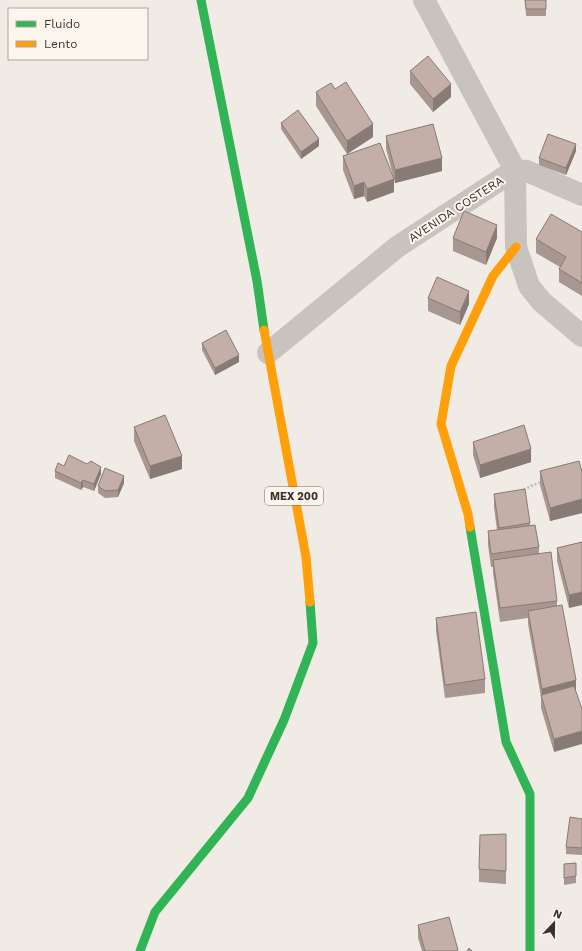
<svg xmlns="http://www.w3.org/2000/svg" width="582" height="951" font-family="'Work Sans',sans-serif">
  <rect width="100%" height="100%" fill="#f0ebe5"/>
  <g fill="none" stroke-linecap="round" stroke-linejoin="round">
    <path stroke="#c2bbb6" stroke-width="2.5" stroke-dasharray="2 2" stroke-linecap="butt" d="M520,491L543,481"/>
    <path stroke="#c9c3be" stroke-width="22" d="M424,0L515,170L516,247L529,286L542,302L582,336
      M515,170L527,171L582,195
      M268,353L397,247L515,170"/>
    <path stroke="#30b455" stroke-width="9" d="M201,0L257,281L264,330
      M470,527L506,742L530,794V951
      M140,951L155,912L248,798L284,720L313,643L310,602"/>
    <path stroke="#ff9f0a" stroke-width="9" d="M264,330L306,557L310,602
      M470,527L468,514L441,424L451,366L493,276L516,247"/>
  </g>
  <path fill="#a89690" d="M525,0H546V16H526Z
    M410,71L451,97L433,112L410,84Z
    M335,89L373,137L347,154L316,106V92Z
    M281,123L319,146L301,159L281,129Z
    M386,136L442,171L395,183L386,149Z
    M576,151L566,175L539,165V158Z
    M343,156L394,192L367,202L364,196L354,199L343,170Z
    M582,232V296L559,282V269L560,267L536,253V239Z
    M453,238H497L486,265L453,251Z
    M428,298L469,304L460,325L428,311Z
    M202,343L239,362L215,375L202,350Z
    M134,427L182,469L150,479L134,441Z
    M473,442L531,462L480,478L473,455Z
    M64,466L101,474L94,491L83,487L81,490L55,478V471Z
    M540,471L582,472V513L550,521L540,485Z
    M124,483L118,497L105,498L98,493V486Z
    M494,494L530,523V525L539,547V554L557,601L554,752L541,708V697L528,624V618L500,622L493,573V567H491L488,545V531L497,530L494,507Z
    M582,542L569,608L557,561V548Z
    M436,618L485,679V693L445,698L436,631Z
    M582,819V855L566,854V847Z
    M506,834V884L479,882V869Z
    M576,863V883L564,885V864Z
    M418,925L458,951H422L418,938Z"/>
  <path fill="#887a75" d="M451,84V97L433,112V99Z
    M373,124V137L347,154V141Z
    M319,139V146L301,159V152Z
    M576,144V151L566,175V168Z
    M442,158V171L395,183V170Z
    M394,179V192L367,202V189Z
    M364,182V196L354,199V186Z
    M497,225V238L486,265V252Z
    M469,291V304L460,325V312Z
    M239,355V362L215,375V368Z
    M531,449V462L480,478V465Z
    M182,456V469L150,479V466Z
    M101,467V474L94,491V484Z
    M124,476V483L118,497V490Z
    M83,480V487L81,490V483Z
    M582,499V513L550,521V508Z
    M582,592V605L569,608V595Z
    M576,680V694L542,698V689Z
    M582,731V744L554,752V739Z"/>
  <path fill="#c3afa7" stroke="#887a75" d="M525,0H546V9H526Z
    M428,56L451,84L433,99L410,71Z
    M346,82L373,124L347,141L316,92L331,83L335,89Z
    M298,110L319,139L301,152L281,123Z
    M433,124L442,158L395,170L386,136Z
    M548,134L576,144L566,168L539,158Z
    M380,143L394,179L367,189L364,182L354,186L343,156Z
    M464,211L497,225L486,252L453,238Z
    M551,214L582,232V283L559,269L566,257L536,239Z
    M437,277L469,291L460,312L428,298Z
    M226,330L239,355L215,368L202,343Z
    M165,415L182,456L150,466L134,427Z
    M524,425L531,449L480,465L473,442Z
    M69,455L87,464L91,461L101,467L94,484L83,480L81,483L55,471L58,463L64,466Z
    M579,461L582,472V499L550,508L540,471Z
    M105,468L124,476L118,490L105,491L98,486Z
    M525,489L530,523L499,528L494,494Z
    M535,525L539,547L491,554L488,531Z
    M582,542V592L569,595L557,548Z
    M551,552L557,601L500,608L493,560Z
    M562,605L576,680L542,689L528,611Z
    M476,612L485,679L445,685L436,618Z
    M574,686L582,709V731L554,739L541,695Z
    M570,817L582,819V848L566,847Z
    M506,834V871L479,869L480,835Z
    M576,863V876L564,878V864Z
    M449,917L458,950L455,951H425L418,925Z
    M469,948L472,951H467Z"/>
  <g text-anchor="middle" stroke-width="4" stroke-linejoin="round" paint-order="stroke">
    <rect fill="#fbf5ee" stroke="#756b66" stroke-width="1" x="265" y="487" width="58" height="18" rx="3"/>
    <g font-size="11" font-weight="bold" fill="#3b302b">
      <text x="294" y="500">MEX 200</text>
    </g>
    <g font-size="12" fill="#3b302b" stroke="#fbf5ee">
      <text transform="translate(456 209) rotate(-33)" y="4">AVENIDA COSTERA</text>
    </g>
  </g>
  <rect x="8" y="8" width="140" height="52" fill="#fbf5ee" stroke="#aea6a0"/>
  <rect x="16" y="21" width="20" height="6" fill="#30b455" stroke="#aea6a0"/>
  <text x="44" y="28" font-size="12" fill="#3b302b">Fluido</text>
  <rect x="16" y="41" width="20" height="6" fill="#ff9f0a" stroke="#aea6a0"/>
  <text x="44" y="48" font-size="12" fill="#3b302b">Lento</text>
  <g transform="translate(554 923) rotate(22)" stroke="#fbf5ee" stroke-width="3" paint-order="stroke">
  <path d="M0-3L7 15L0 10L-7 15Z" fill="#3b302b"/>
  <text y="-6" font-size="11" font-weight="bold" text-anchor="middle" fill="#3b302b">N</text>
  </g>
</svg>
